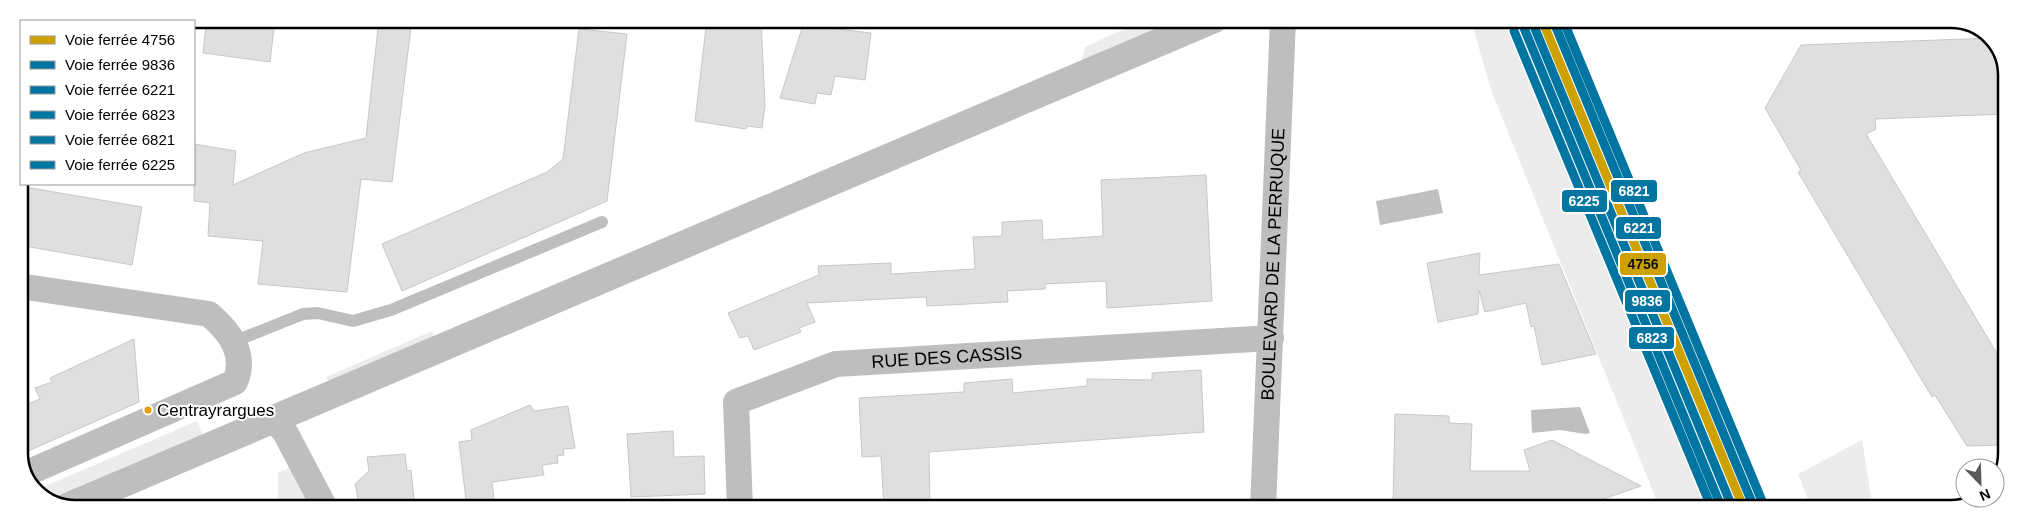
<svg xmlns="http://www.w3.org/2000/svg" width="2025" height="528" font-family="Arial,sans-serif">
  <rect width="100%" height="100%" fill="#fff"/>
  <path fill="#ececec" d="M1146,19H1181L1082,60L1085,47Z
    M1471,20H1523L1726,509H1660L1491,90Z
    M432,331L436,341L331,386L326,377Z
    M197,421L205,440L56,503L34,491Z
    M1862,440L1873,509H1812L1798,474Z
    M295,466L315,508H278V472Z"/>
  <path fill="#bfbfbf" d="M1438,189L1443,213L1380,225L1376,201Z
    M1580,407L1590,433L1586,434L1560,430L1532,433L1531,410Z"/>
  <path fill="#dfdfdf" stroke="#c7c7c7" d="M211,19H275L270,62L203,53L206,25H210Z
    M379,19H412L392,182L361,179L347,292L258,284L263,241L208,236L210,203L194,201V144L236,151L233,185L304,153L366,138Z
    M707,19H761L765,106L762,128L747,126L746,129L695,121Z
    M803,25L871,33L865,80L835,76L831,95L817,93L815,104L780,98Z
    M579,29L627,34L607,201L402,291L382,244L547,172L563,159Z
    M1993,38L2006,71V114L1875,119L1876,129L1866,134L2005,367V445L1967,446L1935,395L1932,397L1895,335L1798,172L1801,170L1765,108L1801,45Z
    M1206,175L1212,301L1107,308L1106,281L1045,284V289L1007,291L1008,302L927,306L926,297L807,303L815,322L799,328L801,332L754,350L748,336L740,338L728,313L819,275L818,266L891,263V274L975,269L973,237L1002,236V222L1042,220L1043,240L1103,236L1101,180Z
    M19,186L142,207L132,265L19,245Z
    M1480,253L1479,275L1559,264L1596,354L1542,365L1534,326L1531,327L1526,303L1485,312L1479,290L1478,314L1438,322L1427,263Z
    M134,339L139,402L19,455V408L40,399L35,388L52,382L50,378Z
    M1201,370L1204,432L929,452L930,509H884L881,456L862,457L859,398L964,392V383L1012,379L1013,393L1087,386V379L1152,380V373Z
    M530,405L534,411L568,406L575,448L563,449L564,455L557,456L558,463L542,465L544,475L492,482L495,508H467L459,442L472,440L471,430Z
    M1395,414L1449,416V423L1472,424L1470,471H1530L1524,450L1552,440L1641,486L1577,508L1565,502L1550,507L1547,500L1513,509L1393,504Z
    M673,431L674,457L704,456L705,494L631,497L627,434Z
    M405,454L407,471L411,470L415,508H360L355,484L369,471L367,457Z"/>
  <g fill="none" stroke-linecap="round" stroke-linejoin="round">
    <path stroke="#bebebe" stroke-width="12" d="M233,342L303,314L318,313L353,321L391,310L602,222"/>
    <g stroke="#bebebe" stroke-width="26">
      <path d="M19,286L209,314C230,332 247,354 235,382L25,474"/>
      <path d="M275,420L286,434L325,508"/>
      <path id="s1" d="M740,509L736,402L836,364L1271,338"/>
      <path id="s2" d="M1263,509L1283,19"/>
    </g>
    <path stroke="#bebebe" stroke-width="28" d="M65,508L1214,19"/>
    <g stroke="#fff" stroke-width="12">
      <path id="rail-1" d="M1542,20L1744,509"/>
    </g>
    <g stroke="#fff" stroke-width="12">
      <path id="rail-2" d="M1533,24L1733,509"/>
    </g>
    <g stroke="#fff" stroke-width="12">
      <path id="rail-3" d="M1553,20L1753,505"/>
    </g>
    <g stroke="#fff" stroke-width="12">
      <path id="rail-4" d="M1524,28L1722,509"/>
    </g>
    <g stroke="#fff" stroke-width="12">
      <path id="rail-5" d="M1563,20L1762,501"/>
    </g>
    <g stroke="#fff" stroke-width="12">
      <path id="rail-6" d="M1514,31L1712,509"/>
    </g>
    <use href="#rail-1" stroke="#cda200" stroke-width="9"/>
    <use href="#rail-2" stroke="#0075a1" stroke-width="9"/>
    <use href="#rail-3" stroke="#0075a1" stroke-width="9"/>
    <use href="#rail-4" stroke="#0075a1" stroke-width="9"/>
    <use href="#rail-5" stroke="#0075a1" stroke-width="9"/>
    <use href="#rail-6" stroke="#0075a1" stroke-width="9"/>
  </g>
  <circle fill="#eb9e00" stroke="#fff" stroke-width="2" cx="148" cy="410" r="4.5"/>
  <g text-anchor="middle" stroke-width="4" stroke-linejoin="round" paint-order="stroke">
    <g font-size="17" fill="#000" stroke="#fff" text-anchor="start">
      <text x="157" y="416">Centrayrargues</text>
    </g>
    <g font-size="18" fill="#000" stroke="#fff">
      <text dy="6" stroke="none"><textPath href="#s2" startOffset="245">BOULEVARD DE LA PERRUQUE</textPath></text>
      <text dy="6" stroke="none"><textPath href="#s1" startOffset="325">RUE DES CASSIS</textPath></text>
    </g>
  </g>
  <path d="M0 0H2025V528H0ZM75 28H1951A47 47 0 0 1 1998 75V453A47 47 0 0 1 1951 500H75A47 47 0 0 1 28 453V75A47 47 0 0 1 75 28Z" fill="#fff" fill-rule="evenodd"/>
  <path fill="none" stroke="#000" stroke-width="2.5" d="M75 28H1951A47 47 0 0 1 1998 75V453A47 47 0 0 1 1951 500H75A47 47 0 0 1 28 453V75A47 47 0 0 1 75 28Z"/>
  <g stroke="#fff" stroke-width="2">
    <rect x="1610" y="179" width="48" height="24" rx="5" fill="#0075a1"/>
    <rect x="1561" y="189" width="47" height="24" rx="5" fill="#0075a1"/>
    <rect x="1615" y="216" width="47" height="24" rx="5" fill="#0075a1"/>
    <rect x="1619" y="252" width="48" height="24" rx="5" fill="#cda200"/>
    <rect x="1624" y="289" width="47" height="24" rx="5" fill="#0075a1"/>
    <rect x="1628" y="326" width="47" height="24" rx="5" fill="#0075a1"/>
  </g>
  <g font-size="14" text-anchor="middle" font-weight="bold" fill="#fff">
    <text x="1634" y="196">6821</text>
    <text x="1584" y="206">6225</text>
    <text x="1639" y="233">6221</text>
    <text x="1647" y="306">9836</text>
    <text x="1652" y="343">6823</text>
  </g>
  <g font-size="14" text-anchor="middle" font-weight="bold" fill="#111">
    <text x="1643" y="269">4756</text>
  </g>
  <rect x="20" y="20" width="175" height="165" fill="#ffffff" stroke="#999999"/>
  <rect x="30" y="36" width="25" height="8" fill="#cda200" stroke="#999999"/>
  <text x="65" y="45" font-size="15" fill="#000000">Voie ferrée 4756</text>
  <rect x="30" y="61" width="25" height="8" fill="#0075a1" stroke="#999999"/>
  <text x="65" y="70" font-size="15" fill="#000000">Voie ferrée 9836</text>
  <rect x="30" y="86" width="25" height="8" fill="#0075a1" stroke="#999999"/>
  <text x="65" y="95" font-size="15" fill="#000000">Voie ferrée 6221</text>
  <rect x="30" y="111" width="25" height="8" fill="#0075a1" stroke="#999999"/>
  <text x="65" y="120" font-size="15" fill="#000000">Voie ferrée 6823</text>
  <rect x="30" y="136" width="25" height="8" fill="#0075a1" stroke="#999999"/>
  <text x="65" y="145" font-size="15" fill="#000000">Voie ferrée 6821</text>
  <rect x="30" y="161" width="25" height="8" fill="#0075a1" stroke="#999999"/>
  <text x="65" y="170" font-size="15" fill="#000000">Voie ferrée 6225</text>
  <g transform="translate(1980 483) rotate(157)"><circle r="24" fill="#ffffff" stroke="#999999"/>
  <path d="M0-4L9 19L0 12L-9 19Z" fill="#595959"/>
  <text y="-8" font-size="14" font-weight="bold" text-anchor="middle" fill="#000000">N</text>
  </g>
</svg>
